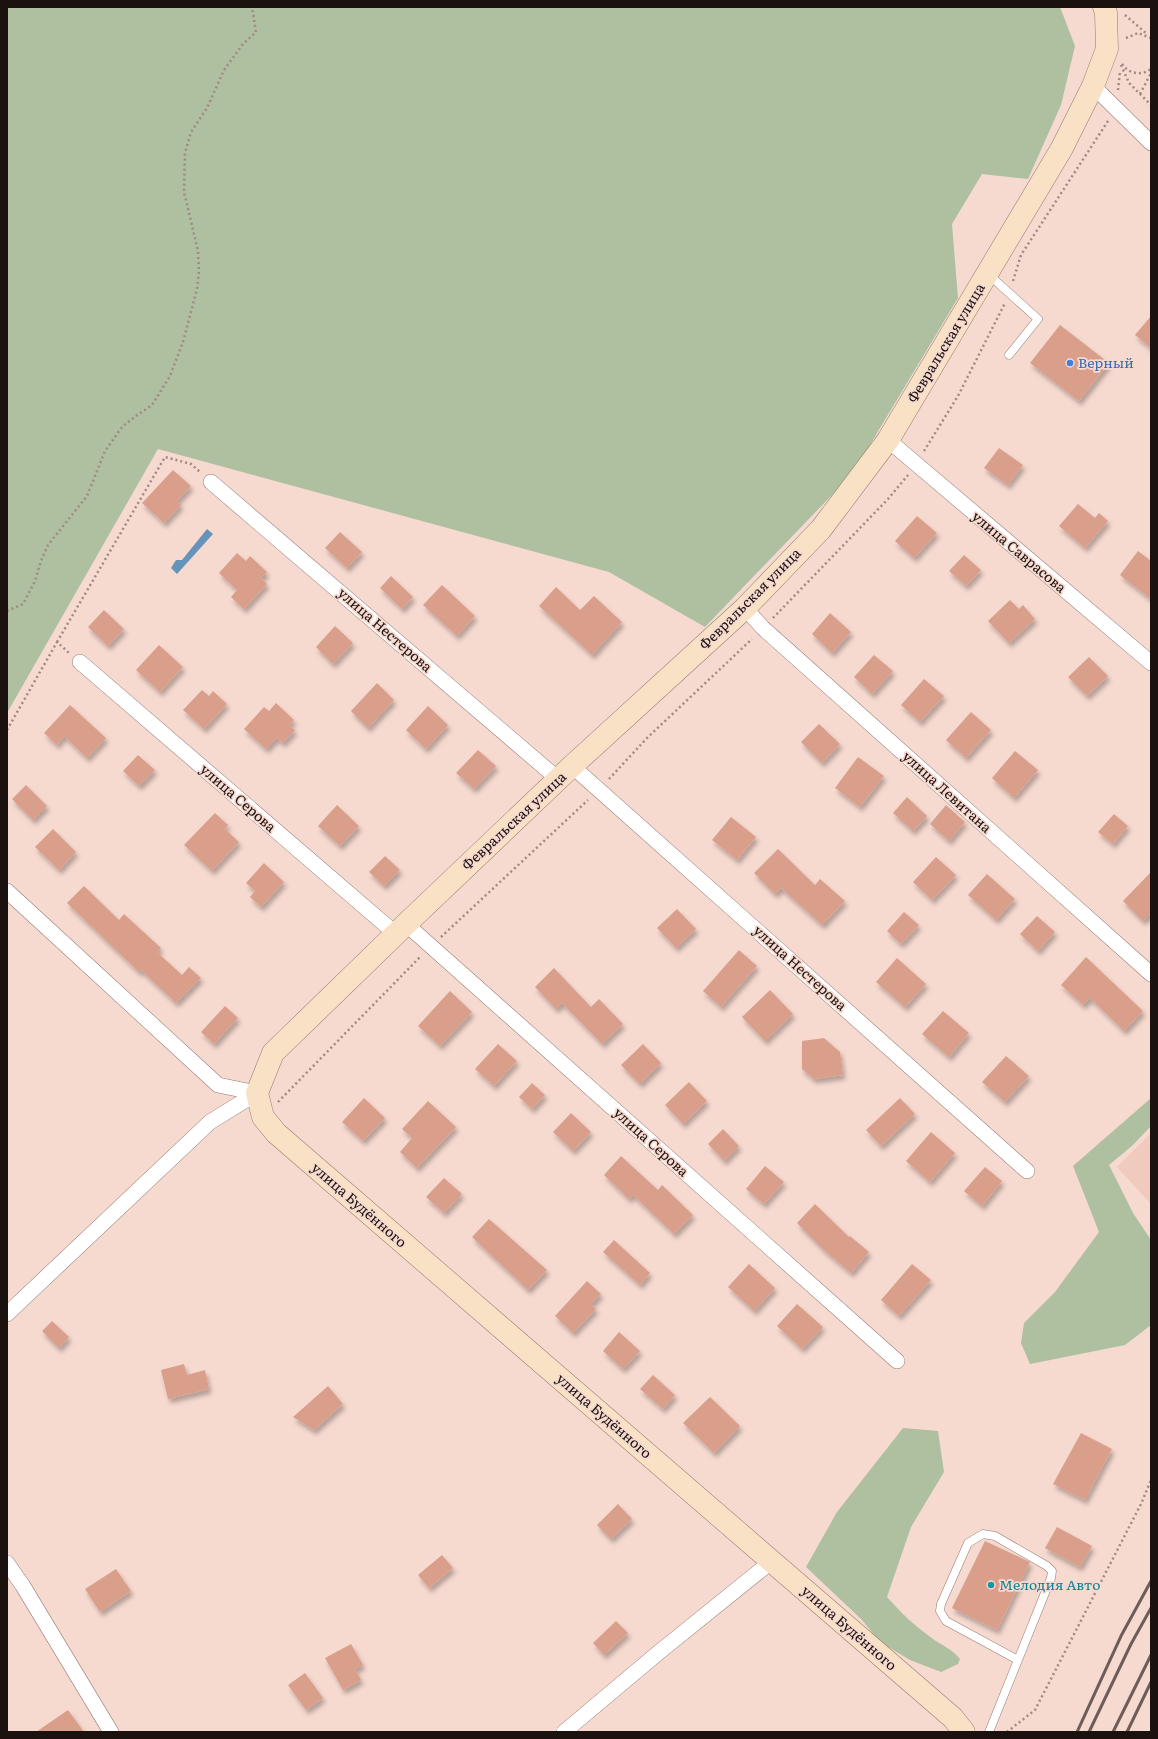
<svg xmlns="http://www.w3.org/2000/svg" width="1158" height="1739" font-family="Literata,serif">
  <defs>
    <filter id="shadow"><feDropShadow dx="2.5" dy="4.5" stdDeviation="2" flood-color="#0004"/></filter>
  </defs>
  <rect width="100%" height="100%" fill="#f6d9cf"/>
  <path fill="#efcabd" d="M1151,1133V1204L1117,1167Z"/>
  <path fill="#aec0a0" d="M7,7H1060L1075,46L1061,105L1028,179L982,174L952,224L958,298L853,473L705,627L609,572L158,449L7,713Z
    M1151,1098V1126L1133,1145L1109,1165L1133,1213L1151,1240V1325L1125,1345L1030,1364L1021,1343L1024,1323L1055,1292L1099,1232L1073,1166Z
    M903,1428L938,1431L944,1472L911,1527L887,1597C901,1613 915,1626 933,1639C943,1646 952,1649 960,1659L958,1664L941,1672L910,1660L880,1642L862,1620L806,1567L837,1512Z"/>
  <path fill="#6594ba" d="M207,529L213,534L177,574L171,568L176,560H182Z"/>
  <path fill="#da9f8b" filter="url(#shadow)" d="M1151,316V348L1135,335Z
    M1060,325L1109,363L1079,401L1030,363Z
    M999,448L1023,465L1008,485L984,468Z
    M173,470L191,486L177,501L181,505L164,523L142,503Z
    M1078,504L1095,518L1099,513L1108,521L1085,548L1059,526Z
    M917,516L937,533L914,558L895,541Z
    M340,532L362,552L347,568L325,548Z
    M1138,551L1151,561V599L1120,575Z
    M237,553L246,561L250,556L267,572L261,578L267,584L244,609L231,597L237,590L219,573Z
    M964,555L981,570L966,586L949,571Z
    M391,576L413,597L402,609L380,588Z
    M442,585L475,616L457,636L423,605Z
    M556,587L580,610L594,596L622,622L592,655L539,606Z
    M1010,600L1019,609L1023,605L1035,619L1009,643L988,621Z
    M104,610L124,629L108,646L88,627Z
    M830,613L851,632L832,653L812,634Z
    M335,626L353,643L333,664L316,647Z
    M159,645L183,667L160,692L136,670Z
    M874,655L893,671L872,694L854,677Z
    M1089,657L1108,676L1087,696L1068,677Z
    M924,679L944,696L920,722L901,705Z
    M377,683L394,700L368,728L351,711Z
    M202,690L209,696L213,691L227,704L204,729L183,710Z
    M276,703L294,720L289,725L295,730L283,743L277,738L266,749L244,729L264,707L269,711Z
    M70,705L106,738L87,758L64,736L57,745L44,733Z
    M428,706L448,725L426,749L406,730Z
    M971,712L991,730L966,758L946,740Z
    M819,724L840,744L822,763L801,742Z
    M478,750L496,766L474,789L456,773Z
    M1015,751L1038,770L1014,798L992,778Z
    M138,755L155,770L139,786L123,771Z
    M858,757L884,776L860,807L835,788Z
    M26,785L47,806L33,820L12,799Z
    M907,797L927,816L913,831L893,813Z
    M337,805L359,826L340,846L318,826Z
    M946,805L965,822L949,841L930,824Z
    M215,813L228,825L225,829L239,842L212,871L184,845Z
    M1114,814L1128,826L1113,844L1098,832Z
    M731,817L756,837L737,860L712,840Z
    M53,829L76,852L59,870L35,847Z
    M778,849L815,885L820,879L845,901L822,925L781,888L775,894L754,873Z
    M385,856L400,870L384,886L369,872Z
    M936,857L956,875L932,900L913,882Z
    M264,863L284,882L261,907L250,897L255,891L246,883Z
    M1151,872V913L1143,921L1123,901Z
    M987,874L1015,899L996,920L968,895Z
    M84,886L119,920L124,914L161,948L157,952L182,975L189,967L201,978L176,1003L141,970L139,972L67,903Z
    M677,909L696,929L676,948L657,928Z
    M904,912L919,925L901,944L887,931Z
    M1037,916L1055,932L1038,951L1020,934Z
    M739,950L757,966L721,1007L703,991Z
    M1086,957L1143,1011L1124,1031L1090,998L1083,1005L1061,985Z
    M897,958L926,984L905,1007L876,982Z
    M554,968L591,1007L599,999L623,1024L602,1044L562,1003L556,1009L535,987Z
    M770,990L793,1014L765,1041L742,1017Z
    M450,991L472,1012L440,1046L418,1026Z
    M225,1006L238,1018L214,1044L201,1032Z
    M943,1011L969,1033L949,1057L922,1034Z
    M824,1038L840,1052L843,1075L814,1079L802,1069V1041Z
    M498,1044L517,1061L494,1086L475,1069Z
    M643,1044L661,1063L640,1084L621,1065Z
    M1006,1056L1029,1076L1005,1102L982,1082Z
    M689,1082L707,1101L683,1124L665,1105Z
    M532,1083L545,1095L532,1109L519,1097Z
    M364,1098L385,1118L363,1141L342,1122Z
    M900,1098L915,1114L881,1146L866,1130Z
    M428,1101L456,1127L417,1168L400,1152L412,1138L402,1129Z
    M571,1113L591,1132L573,1151L553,1132Z
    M723,1129L739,1146L724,1161L708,1144Z
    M931,1132L955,1153L930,1182L906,1161Z
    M621,1156L658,1190L662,1185L693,1215L674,1234L633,1195L629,1199L604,1175Z
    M765,1166L784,1182L764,1204L746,1189Z
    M985,1167L1002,1181L982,1206L964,1191Z
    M444,1178L462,1194L444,1213L426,1197Z
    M815,1204L849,1237L850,1236L869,1252L851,1273L825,1251L797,1223Z
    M489,1219L547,1270L528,1290L472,1237Z
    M614,1240L650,1273L640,1285L603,1252Z
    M749,1264L775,1288L754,1311L728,1287Z
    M912,1264L931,1280L899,1316L881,1300Z
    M587,1281L601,1294L591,1304L596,1309L573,1333L555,1316Z
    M797,1304L823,1327L802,1349L777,1326Z
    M52,1321L69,1337L59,1348L42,1331Z
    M619,1332L640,1351L623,1369L603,1351Z
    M184,1364L187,1375L205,1370L209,1389L168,1399L161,1370Z
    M653,1375L675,1395L663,1409L640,1389Z
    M328,1386L343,1404L314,1430L293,1417Z
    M710,1397L740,1426L714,1453L683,1423Z
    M1081,1433L1112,1449L1085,1500L1053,1484Z
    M618,1504L632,1519L611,1539L597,1525Z
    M1057,1527L1092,1546L1080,1567L1045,1548Z
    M985,1541L1030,1562L997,1630L952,1608Z
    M442,1555L453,1568L429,1588L418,1575Z
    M116,1569L131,1591L100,1612L85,1589Z
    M616,1621L628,1633L604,1655L593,1643Z
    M351,1644L363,1665L355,1669L361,1680L343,1690L325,1658Z
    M305,1673L323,1698L306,1710L288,1685Z
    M68,1710L84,1732H36Z"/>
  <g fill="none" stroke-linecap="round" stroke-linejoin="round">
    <g stroke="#947a71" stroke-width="9">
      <path id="lane" d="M988,274L1038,319L1009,355
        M989,1732L1051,1578L1052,1571L1047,1566L995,1536L983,1534L968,1543L941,1604L940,1611L946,1621L1018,1660"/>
    </g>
    <g stroke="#947a71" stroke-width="16">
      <path id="street" d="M1093,86L1151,143
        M888,440L1151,663
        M211,482L558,779
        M745,608L763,628L1151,974
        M80,662L396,934
        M572,766L1027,1171
        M7,891L218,1085L257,1093
        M406,924L897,1361
        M7,1314L210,1122L257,1093
        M7,1563L23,1586L111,1732
        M564,1732L658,1653L772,1561"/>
    </g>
    <g stroke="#947a71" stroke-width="23">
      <path id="secondary" d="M964,1732L953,1718L276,1133L263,1117L257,1093L273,1053L406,924L572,766L745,608L821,529L888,440L1062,148L1093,86L1107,49L1106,13L1104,7"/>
    </g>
    <path stroke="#9f8a83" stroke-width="2.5" stroke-dasharray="2 3" stroke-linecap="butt" d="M1125,15L1147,34
      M1126,38L1138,33L1151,38
      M1122,64C1129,74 1141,76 1151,69
      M1121,65L1129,83L1151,105
      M1118,90L1120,71
      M1140,94L1151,73
      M1013,281L1021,255L1108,121
      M924,451L958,396L1005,303
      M7,611L23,604L35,581L41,561L48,545L87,496L105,451L122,427L136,416L152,405L170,376L183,342L197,289L199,272L198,251L184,192L185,153L191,132L207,108L224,70L243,44L256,32L252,7
      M773,618L888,499L908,475
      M57,642L165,457L191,464L200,472
      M7,730L57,642L69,653
      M609,779L647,738L752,639
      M441,937L588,800
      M278,1102L420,957
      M1007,1732L1035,1710L1141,1504L1151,1480"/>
    <use href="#lane" stroke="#fff" stroke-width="8"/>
    <use href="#street" stroke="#fff" stroke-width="15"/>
    <use href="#secondary" stroke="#f9e1c6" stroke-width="22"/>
    <path stroke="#6d5c57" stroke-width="3" d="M1077,1732L1121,1636L1151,1581
      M1089,1732L1131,1644L1151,1608
      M1113,1732L1151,1655
      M1127,1732L1151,1682"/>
  </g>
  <circle fill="#3f7fe0" stroke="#f6d9cf" stroke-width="1.5" cx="1070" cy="363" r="4"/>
  <circle fill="#0f9aa8" stroke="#f6d9cf" stroke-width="1.5" cx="991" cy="1585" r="4"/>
  <g text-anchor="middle" stroke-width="3.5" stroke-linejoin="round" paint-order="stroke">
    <g font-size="14" fill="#1b110e" stroke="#f6d9cf">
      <text transform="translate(946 343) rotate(-59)" y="5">Февральская улица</text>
      <text transform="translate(1019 552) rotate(40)" y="5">улица Саврасова</text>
      <text transform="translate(750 599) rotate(-45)" y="5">Февральская улица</text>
      <text transform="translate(385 630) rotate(41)" y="5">улица Нестерова</text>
      <text transform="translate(947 792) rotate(42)" y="5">улица Левитана</text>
      <text transform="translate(238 798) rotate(41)" y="5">улица Серова</text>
      <text transform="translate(514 821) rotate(-43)" y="5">Февральская улица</text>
      <text transform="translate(800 968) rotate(42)" y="5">улица Нестерова</text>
      <text transform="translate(651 1142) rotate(42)" y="5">улица Серова</text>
      <text transform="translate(359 1205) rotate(41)" y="5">улица Будённого</text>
      <text transform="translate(604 1416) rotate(41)" y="5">улица Будённого</text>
      <text transform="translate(849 1628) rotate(41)" y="5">улица Будённого</text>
    </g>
    <g font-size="14" fill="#366cbe" stroke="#f6d9cf" text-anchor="start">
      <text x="1078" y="368">Верный</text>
    </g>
    <g font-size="14" fill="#0d838f" stroke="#f6d9cf" text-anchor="start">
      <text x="999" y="1590">Мелодия Авто</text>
    </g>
  </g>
  <rect width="1158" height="1739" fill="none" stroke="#1b110e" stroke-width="16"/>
</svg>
